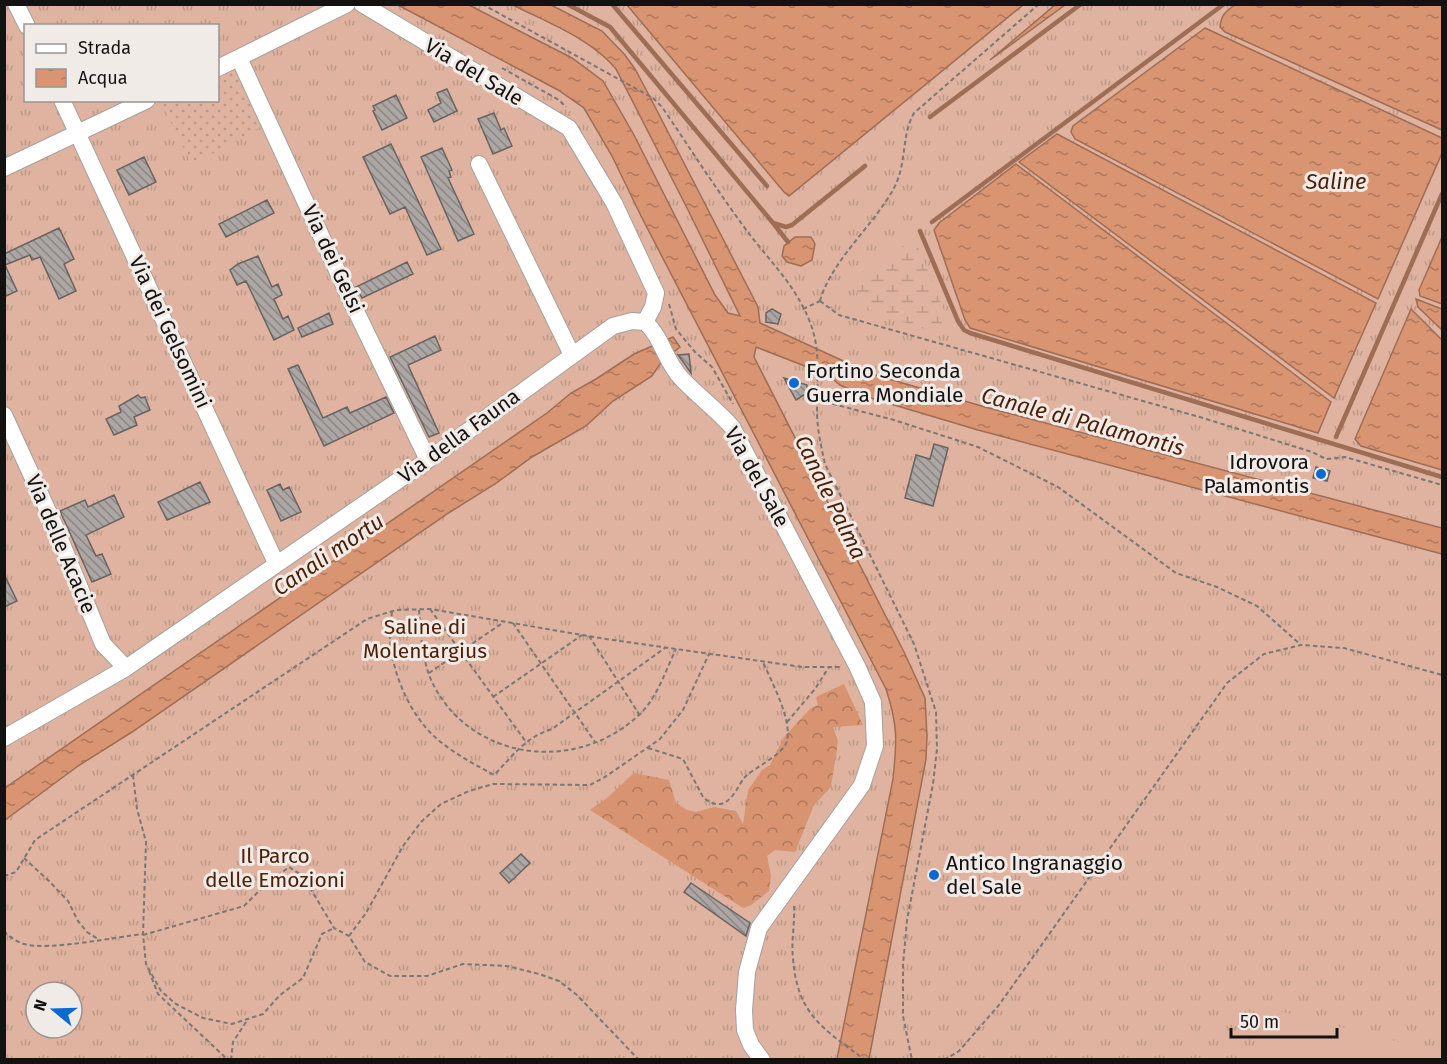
<svg xmlns="http://www.w3.org/2000/svg" width="1447" height="1064" font-family="'Fira Sans',sans-serif">
  <defs>
    <pattern id="grass-tufts" width="24" height="20" patternUnits="userSpaceOnUse" patternTransform="scale(1.5)"><rect width="24" height="20" fill="#dfb39f"/><path d="M3 7l-1-3M5 7V3M7 7l1-3M15 17l-1-3M17 17v-4M19 17l1-3" fill="none" stroke="#be9988"/></pattern>
    <pattern id="forest-crowns" width="20" height="18" patternUnits="userSpaceOnUse" patternTransform="scale(1.5)"><rect width="20" height="18" fill="#d89371"/><path d="M2 6a3 3 0 1 1 6 0M12 15a3 3 0 1 1 6 0" fill="none" stroke="#ae775b"/></pattern>
    <pattern id="wetland-marsh" width="20" height="14" patternUnits="userSpaceOnUse" patternTransform="scale(1.5)"><rect width="20" height="14" fill="#dfb39f"/><path d="M1 5h8M5 5V1M11 12h8M15 12V8" fill="none" stroke="#be9988"/></pattern>
    <pattern id="garden-dots" width="8" height="8" patternUnits="userSpaceOnUse" patternTransform="scale(1.5)"><rect width="8" height="8" fill="#dfb39f"/><path d="M2 2h.1M6 6h.1" fill="none" stroke="#be9988" stroke-width="1.8" stroke-linecap="round"/></pattern>
    <pattern id="water-ripples" width="26" height="14" patternUnits="userSpaceOnUse" patternTransform="scale(1.5)"><rect width="26" height="14" fill="#d99472"/><path d="M2 4q2-2 4 0t4 0M15 11q2-2 4 0t4 0" fill="none" stroke="#af775c"/></pattern>
    <pattern id="building-back-hatch" width="6" height="6" patternUnits="userSpaceOnUse" patternTransform="scale(1.5)"><rect width="6" height="6" fill="#aca6a4"/><path d="M-1 5l2 2M0 0l6 6M5-1l2 2" fill="none" stroke="#8b8684"/></pattern>
  </defs>
  <rect width="100%" height="100%" fill="#e4dedb"/>
  <path fill="url(#grass-tufts)" fill-rule="evenodd" d="M5,5H1442V1059L5,1060ZM26,26H218V100H26ZM36,992H72V1028H36Z"/>
  <path fill="url(#forest-crowns)" d="M844,684L863,725L833,727L838,741L831,787L814,805L795,852L775,850L767,856L771,876L769,891L751,905L743,908L590,810L607,798L634,773L669,780L676,803L687,810L696,812L714,807L736,811L743,824L748,790L762,770L770,765L784,737L810,709L818,705L816,697Z"/>
  <path fill="url(#wetland-marsh)" d="M910,242H916L944,310L940,334L875,313L858,301L857,288L870,270Z"/>
  <path fill="url(#garden-dots)" d="M232,69L239,75L262,126L192,165L161,103L166,100H218V76Z"/>
  <path fill="#dfb39f" d="M1267,1008L1442,1053V1059H1254Z"/>
  <path fill="url(#water-ripples)" stroke="#9e6d55" stroke-width="1.5" d="M398,5H469L572,58L603,81L634,135L715,295L728,313L740,316L687,208L616,69C590,38 548,23 513,5H551L602,31L625,55L635,69L651,99L758,307L760,323L872,374L985,407L1442,528V554L978,430L864,396L840,385L828,375L756,347L754,357L905,654L925,698L927,736L926,759L869,1059H837L893,779C897,741 898,726 886,689L641,216L612,156L584,108L558,90Z
    M627,5H1023L789,196L784,192Z
    M1055,5H1065L990,60Z
    M1235,5H1442V130L1225,32L1220,27C1221,15 1226,11 1235,5Z
    M1205,28L1442,138V153L1378,299L1075,139L1071,132L1073,126Z
    M1057,134L1376,303L1334,398L1019,162Z
    M1016,164L1331,402L1318,433L970,328L965,320L934,230L939,223Z
    M795,237H811L815,244L812,260L801,266L787,262L782,256L784,246Z
    M1442,237V304L1420,296L1419,290Z
    M1416,299L1442,309V330L1418,307Z
    M1411,309L1442,340V470L1361,446L1355,439Z
    M673,337L680,347L662,361L652,376L613,401L586,426L532,457L495,484L450,512L132,732L78,766L5,820V788L547,413L571,393L596,379L634,354Z"/>
  <g fill="none" stroke-linecap="round" stroke-linejoin="round">
    <path stroke="#9e6d55" stroke-width="4.5" d="M567,4L610,27L773,223L786,227L792,225L865,166
      M612,4L767,186
      M930,117L1081,4
      M932,222L1224,4
      M773,223L788,242
      M920,231L958,321L964,330L970,333L1442,477
      M1336,437L1442,194"/>
  </g>
  <path fill="url(#building-back-hatch)" stroke="#686361" stroke-width="1.5" d="M447,89L457,111L434,122L428,110L441,103L437,93Z
    M396,95L407,118L382,130L373,111L375,110L373,106Z
    M494,113L501,130L504,128L512,146L493,154L478,119Z
    M391,144L441,249L427,255L405,207L390,214L363,157Z
    M442,148L452,170L449,171L451,177L448,178L474,234L458,241L421,157Z
    M144,157L156,182L129,195L117,170Z
    M267,200L274,213L226,237L219,224Z
    M59,228L74,259L64,264L76,291L59,299L40,257L32,260L30,255L5,265L17,291L4,297V254Z
    M258,256L272,287L278,284L282,295L274,299L283,319L288,316L294,330L274,340L246,281L237,285L230,270L238,264Z
    M407,262L413,274L362,298L356,287Z
    M772,309L781,314L778,324L766,322V313Z
    M329,313L333,324L302,337L298,328Z
    M435,336L441,350L408,365L439,433L429,437L390,357Z
    M689,354L691,373L678,355Z
    M298,365L323,418L347,407L350,413L386,397L394,413L324,446L288,369Z
    M784,378L807,385V393L796,400Z
    M138,395L141,398L145,397L150,410L134,417L137,425L114,435L106,419L121,412L119,406Z
    M934,444L948,448L933,506L905,498L916,455L930,459Z
    M1316,467L1330,471L1327,481L1313,478Z
    M200,482L210,502L167,520L158,502Z
    M280,484L283,490L289,487L301,512L281,521L267,490Z
    M114,495L124,517L86,535L96,556L102,554L111,574L92,582L60,511L85,500L88,507Z
    M4,574L17,601L4,607Z
    M521,854L530,863L509,883L500,873Z
    M691,883L750,923L746,936L684,892Z"/>
  <g fill="none" stroke-linecap="round" stroke-linejoin="round">
    <g stroke="#a5a09d" stroke-width="18">
      <path id="minor" d="M16,4L27,26
        M362,4L569,128L614,203L656,293L653,307L645,322C662,337 665,361 681,378C697,395 716,409 732,427L857,666L873,702L875,746L862,785L759,928L747,972L744,1010L745,1030L751,1045L762,1060
        M239,58L353,305L428,460
        M218,68L347,4
        M62,100L276,563
        M479,164L572,355
        M4,168L147,100
        M4,415L53,522L103,644L126,668
        M4,738L126,668L428,460L613,326L632,321L645,322"/>
    </g>
    <path stroke="#7b7775" stroke-width="2" stroke-dasharray="4.5 3" stroke-linecap="butt" d="M482,4L653,98L662,107C688,145 712,183 739,220C763,255 796,283 811,325C821,352 817,382 817,410C817,429 821,446 825,464L914,644L936,712L937,749L933,784L907,920L903,965V1016L912,1060
      M502,68L559,100L566,107
      M820,301L839,315L1203,418L1312,452L1326,459L1345,457L1442,485
      M820,301C831,261 874,225 894,188C907,164 901,136 914,113L1039,4
      M669,304L676,329L695,352L712,367L733,404
      M803,309L820,301
      M818,400L894,420L978,447L1058,487L1176,573L1217,587L1257,606L1301,645
      M430,609L526,742
      M419,610C421,634 422,664 434,686C475,763 580,773 641,713C657,697 666,670 676,649
      M392,612C391,620 389,630 390,639C392,673 410,715 436,738C453,753 474,764 494,775C514,755 524,738 552,729L665,648
      M513,623L595,742
      M589,636L639,714
      M429,673L504,622
      M493,697L582,635
      M787,722L815,689L829,667
      M648,748L683,759L703,797C707,801 714,805 720,804C732,803 738,785 745,777C755,767 783,755 787,741C792,719 772,683 763,662
      M133,775L137,809L146,842L143,934L146,964L161,991L176,1004L203,1018L232,1024L263,1014L280,995L303,978L322,934L334,928
      M24,858L49,881L68,901L78,921L87,932L98,939
      M4,876L16,872L35,840L367,619L396,610L430,609L606,639L802,667H841
      M794,906C795,924 791,941 793,958C797,1015 824,1029 865,1060
      M4,931C8,936 17,942 24,944C47,951 116,937 143,934
      M143,935L244,906L262,888L289,867L303,876L334,928L349,936L365,962L390,976H427L463,964L507,966L539,974L559,981L577,995L639,1060
      M349,936L366,913L403,846L421,822L441,804L469,791L493,784L590,785L605,777L660,739L683,710L709,654
      M149,971L158,994L228,1060
      M231,1060L233,1042L248,1019
      M944,1060L959,1051L999,1005L1227,683L1264,654L1301,645L1344,648L1442,675"/>
    <use href="#minor" stroke="#fff" stroke-width="16"/>
  </g>
  <g fill="#0c69d2" stroke="#f1ebe8" stroke-width="2">
    <circle cx="794" cy="383" r="6"/>
    <circle cx="1321" cy="474" r="6"/>
    <circle cx="934" cy="875" r="6"/>
  </g>
  <g text-anchor="middle" stroke-width="6" stroke-linejoin="round" paint-order="stroke">
    <g font-size="21" fill="#141211" stroke="#f1ebe8">
      <text transform="translate(474 72) rotate(31)" y="7">Via del Sale</text>
      <text transform="translate(333 259) rotate(65)" y="7">Via dei Gelsi</text>
      <text transform="translate(170 332) rotate(65)" y="7">Via dei Gelsomini</text>
      <text transform="translate(459 436) rotate(-36)" y="7">Via della Fauna</text>
      <text transform="translate(757 477) rotate(61)" y="7">Via del Sale</text>
      <text transform="translate(61 544) rotate(67)" y="7">Via delle Acacie</text>
    </g>
    <g font-size="21" fill="#141211" stroke="#f1ebe8" text-anchor="start">
      <text x="806" y="378">Fortino Seconda<tspan x="806" dy="24">Guerra Mondiale</tspan></text>
      <text x="1309" y="469" text-anchor="end">Idrovora<tspan x="1309" dy="24">Palamontis</tspan></text>
      <text x="946" y="870">Antico Ingranaggio<tspan x="946" dy="24">del Sale</tspan></text>
    </g>
    <g font-size="21" fill="#4d2107" stroke="#f1ebe8">
      <text x="425" y="634">Saline di<tspan x="425" dy="24">Molentargius</tspan></text>
      <text x="275" y="863">Il Parco<tspan x="275" dy="24">delle Emozioni</tspan></text>
    </g>
    <g font-size="22" font-style="italic" fill="#4a1e05" stroke="#f1ebe8">
      <text x="1336" y="189">Saline</text>
      <text transform="translate(1083 421) rotate(15)" y="8">Canale di Palamontis</text>
      <text transform="translate(831 497) rotate(64)" y="8">Canale Palma</text>
      <text transform="translate(328 554) rotate(-34)" y="8">Canali mortu</text>
    </g>
  </g>
  <rect width="1447" height="1064" fill="none" stroke="#141211" stroke-width="12"/>
  <rect x="24" y="24" width="195" height="78" fill="#f1ebe8" stroke="#999492" stroke-width="1.5"/>
  <rect x="36" y="44" width="30" height="9" fill="#ffffff" stroke="#999492" stroke-width="1.5"/>
  <text x="78" y="54" font-size="18" fill="#141211">Strada</text>
  <rect x="36" y="69" width="30" height="18" fill="url(#water-ripples)" stroke="#999492" stroke-width="1.5"/>
  <text x="78" y="84" font-size="18" fill="#141211">Acqua</text>
  <g transform="translate(54 1010) rotate(289)"><circle r="28" fill="#f1ebe8" stroke="#999492" stroke-width="1.5"/>
  <path d="M0-4.5L10 22L0 15L-10 22Z" fill="#0c69d2"/>
  <text y="-9" font-size="16" font-weight="bold" text-anchor="middle" fill="#141211">N</text>
  </g>
  <path d="M1231 1028v9h106v-9" fill="none" stroke="#141211" stroke-width="3"/>
  <text x="1240" y="1028" font-size="18" fill="#141211" stroke="#f1ebe8" stroke-width="4.5" paint-order="stroke">50 m</text>
</svg>
